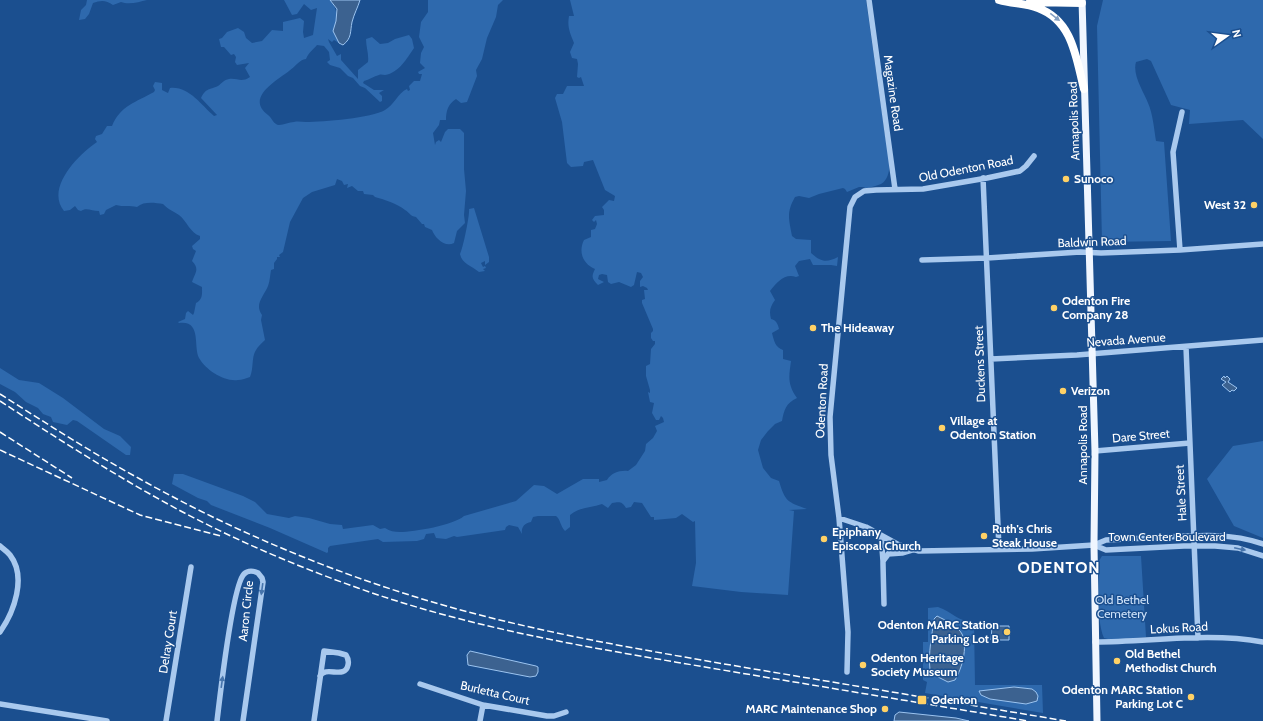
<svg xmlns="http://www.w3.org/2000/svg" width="1263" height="721" font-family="Cabin,sans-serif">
  <rect width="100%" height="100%" fill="#1b4f8f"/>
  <path fill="#2e69ad" d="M87,0H147C139,2 129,5 121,2L113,5C106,0 101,0 93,3L89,14L85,19L79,20L81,10L86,5Z
    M284,0H330C344,17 329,25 339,43L334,40L332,42L328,39L329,42L337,56L341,54V60L358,79V70L368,62C369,54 366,47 366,39L372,37L380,44L388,43L395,39L409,35L412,39L414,48C407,58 399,73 385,75C383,75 381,74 379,75C374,76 369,80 364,81L363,83L374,90H384L379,93L382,96V101L380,102L365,88L360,86L353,78L348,76L340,68L330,65L327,62L330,60L329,52L324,46L317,45C313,50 309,52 306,59C299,60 296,66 289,71C276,81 245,98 268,115C272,118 274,125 279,125C284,125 289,122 294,122C298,121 302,122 306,122C323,122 372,118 385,110C394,105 398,93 407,89L408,91L410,90L409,86L414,81H420L422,74H419L418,72L425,68L420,63L421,53L424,47L419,37L421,22L428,12V0H503L498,5L496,17L487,38L482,59L476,70L477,76L467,102L461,103L456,99C448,104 446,111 446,120H440L439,125L433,133L435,145L436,142L439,140L441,142L445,132L448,129H460L464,133V169L466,191L464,215L465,223L457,231L454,243C445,248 435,238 432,230L425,227L424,224H422L416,217C410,216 410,213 405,210C398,204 383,199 375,197L373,195L364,194L363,191H358L352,186L347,188L348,184L344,185L342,181L337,179L335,185L312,192L303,198L290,222L283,252L279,255L280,257H277V259L274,263V269L271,270C270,275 270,281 268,286C264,296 254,304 262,315L261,320L265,340C262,343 258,346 256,350C251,358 254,368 250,377C246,378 242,380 238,380C224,382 206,370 199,358C193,346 202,320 179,323L178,322L185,319L186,313L188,311L193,315L194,313L196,303C203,299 202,294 202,287L192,282C195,273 200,269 192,261L196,251L193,249L192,246L200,239V236C190,233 187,221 179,215C172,210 170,211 163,204C155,203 144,201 137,207C130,205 123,207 116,205L106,210L104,214L100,215L99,211C92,211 86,207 81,211L78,210L75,206L70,210L64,211C45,188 79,154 97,142L95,139L96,136L102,134L107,126H112C120,106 136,102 154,92L155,90L153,86L155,82L162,83V90L168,93L170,88C189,86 201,105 214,116L217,115L201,98C206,88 209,90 218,86C222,83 224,80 229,79C238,78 241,83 250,77L245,68L249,63L237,65L235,62L236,57L234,54L231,55L224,47H221L219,39L222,38L227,32L238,28L244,32L246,38L252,43L262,41L272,30L283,31V22L300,18L304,21L303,32L304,38L313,35L317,8L311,10L304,4L297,14L292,15Z
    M570,0H866L885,135C888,148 895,176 881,184C877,186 870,187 866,189L864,187H859L847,192L845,189L843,188L819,194L809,198L799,196L795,197C786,213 789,219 792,236L796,239L811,240V253C821,262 826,263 838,257L837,266L831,265H813L810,259L799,261L795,266L799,276L796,277C785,273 777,282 770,291L775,300C770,307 769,311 771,319C776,320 778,324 779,329L772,333C774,341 775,347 783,350V359L791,361C789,376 787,384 797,398C786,403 784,410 782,421L775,424L768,431L761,440L758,450L763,468L771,478L779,481C785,501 787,502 807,509L789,510L794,511L788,595L741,592L692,586L696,563L695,521L693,522L682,514L676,518L654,520V517H651L642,503L634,502L631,507L626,508C622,501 619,502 612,503L608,508L602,504C591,508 579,507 570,515V527L565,531C560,526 561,520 556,516H538L533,517L531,522C524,523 521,528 522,534L518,527L509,525L506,527L505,530L457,537L454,536L446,539L436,538L434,533L426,534L424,539L417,541L383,542L378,539L330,546L328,548V552L327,553L270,528L211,505L207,501L198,498L172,484L174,474H183L243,496L255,502L267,514L289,518L295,516L309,518L330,524L342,525L343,529L373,525L380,529L385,528C390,531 394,532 400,532C414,532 454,525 464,516L516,501L534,485L544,486L557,494L583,479H599V482L607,480C611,473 620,470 628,471L636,465L645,451L646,444L653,438L657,431L655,426L664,422L663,418L661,416L659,420H656L652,413L654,403L650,402L648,392L650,393V390L646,376V366L650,364L651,349L655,344V341H653L651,338V333L653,331V329L642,303V300L645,299L644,290H648L647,288L643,286L640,287V281L643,277L641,273L637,272L634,285L631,287L619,282L611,284L608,282L607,275L602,274L599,275L598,279L604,282L598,285C592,279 591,277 595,269C583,264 578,252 584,240L591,237V230L595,229L597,224L596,220L594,222L592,220L595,216L604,215V210L602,207L609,200L614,201L615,196L605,190L593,160L584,162L583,166L571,167L567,163L562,122L555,98L557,94H563L567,86H584L581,77L579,78L577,77L578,64L577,59L572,58L570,52L574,43C570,33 567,27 569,16H574Z
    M1103,0H1263V139L1243,120L1189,124L1190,110L1171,105L1151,61L1147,59L1136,62C1132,75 1144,92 1148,103C1153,114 1154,129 1156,141L1164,142L1171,241L1102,242L1097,26Z
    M474,208L489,257V262L485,265V261L481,263L483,267L485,266L486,268L483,269L485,271L479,272C472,266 462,264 460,254C463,249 470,214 469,209Z
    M0,368L19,380L39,383L63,398L104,429L120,436L131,447L130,455H126L77,421L73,420L67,425L53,422L51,417L43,414L38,408L26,402L15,392L0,384Z
    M1263,441V538L1234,526L1207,479L1233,446Z
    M1102,556H1141L1146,637L1112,640L1104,638C1096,621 1099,581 1099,561Z
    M938,607C952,612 958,621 974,623L975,685H1042L1043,713L925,693L927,682L923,680V642H928V608Z"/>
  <path fill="#3c6290" stroke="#9cc4f0" d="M330,0H360C358,7 354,14 352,22C350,32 352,38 343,45L339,43L333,31L336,21L337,9Z
    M1224,376L1225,378L1227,376L1230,379L1228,382L1237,388L1234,391L1232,390L1230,392L1222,385L1226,382L1221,379Z
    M937,616C945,620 958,626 962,634C968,648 962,668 955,680L948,682L938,677L930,670C928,652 932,636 934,619Z
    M992,626H1009V640H991Z
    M470,651L536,666L538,667V672L536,676L530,677L468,665L467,655Z
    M1014,687L1032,689L1036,692L1038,696L1037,701L1026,704L990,699L981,695L979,691Z
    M899,712L956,718L969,721H894L895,715Z"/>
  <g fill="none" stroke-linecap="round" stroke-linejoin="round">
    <path stroke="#a9c9ee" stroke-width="5.5" d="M869,0L895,189
      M983,178L999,549
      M1180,250L1173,152L1182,112
      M922,260L987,258L1080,252L1101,253L1180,250L1263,244
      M1186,347L1198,638
      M991,359L1077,355L1263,340
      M1095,451L1190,443
      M839,518L866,527L899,545L919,551L1032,549L1094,545L1106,540C1127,539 1147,538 1168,537C1200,535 1232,533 1263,544
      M881,536L883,561
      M1094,545L1106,550L1184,546H1215L1238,548L1263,556
      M0,546C3,549 7,551 10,555C27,577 14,612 0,632
      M888,554L902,553L912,550
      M884,604L883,564V561L896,544
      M1095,642C1151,642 1208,632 1263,642
      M847,672L848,632L839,518L831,455L830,417L850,207L855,197L864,191L876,190L923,189L987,178L1020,171L1026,166L1034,156
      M420,684L483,705L547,716H554L566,712
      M0,704L107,721
      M166,721L191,567
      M217,721C220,697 232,586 244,574C248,570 254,571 258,573L262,578L263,582L243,721
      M314,721L324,651L339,653L346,655C348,658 349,661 348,665C345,680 326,665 320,676
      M480,721L483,705"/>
    <path stroke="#f0f6ff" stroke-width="7" d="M1082,0L1095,451L1094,545L1097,721"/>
    <path stroke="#fff" stroke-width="8" d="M999,0C1012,4 1026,3 1038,8C1073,21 1076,58 1084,89
      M1030,2L1082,3"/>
    <path stroke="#fff" stroke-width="1.5" stroke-dasharray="7 3" stroke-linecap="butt" d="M0,394C46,423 92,453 140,479C222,525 310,563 400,592C511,628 626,647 742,667C850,685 958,703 1066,721
      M0,401C58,439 116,476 177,509C235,540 296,566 358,588C467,627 580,646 693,665C805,684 916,702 1028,721
      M0,432L72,478
      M0,450L140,515L221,536"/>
  </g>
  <defs><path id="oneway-solid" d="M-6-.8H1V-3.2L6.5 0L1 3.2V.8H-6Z"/></defs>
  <use fill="#829ec1" href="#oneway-solid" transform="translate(1055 17) rotate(38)"/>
  <g fill="#4674ac">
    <use href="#oneway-solid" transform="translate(1240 549) rotate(12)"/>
    <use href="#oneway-solid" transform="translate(262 589) rotate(98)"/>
    <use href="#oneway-solid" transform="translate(222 682) rotate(-82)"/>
  </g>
  <g fill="#ffd166" stroke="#1b4f8f" stroke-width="1.5">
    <circle cx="1066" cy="179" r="4"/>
    <circle cx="1254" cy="205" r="4"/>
    <circle cx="1054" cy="308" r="4"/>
    <circle cx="813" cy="328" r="4"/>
    <circle cx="1063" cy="391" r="4"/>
    <circle cx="942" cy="428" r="4"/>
    <circle cx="984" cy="536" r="4"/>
    <circle cx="824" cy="539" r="4"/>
    <circle cx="1007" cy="632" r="4"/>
    <circle cx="1117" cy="661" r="4"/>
    <circle cx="863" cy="665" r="4"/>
    <circle cx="1191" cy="697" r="4"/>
    <rect x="917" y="695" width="10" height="10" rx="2"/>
    <circle cx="885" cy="709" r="4"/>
  </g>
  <g text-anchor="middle" stroke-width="3" stroke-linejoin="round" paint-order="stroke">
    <g font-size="12" fill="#fff" stroke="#1b4f8f">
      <text transform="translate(893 93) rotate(82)" y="4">Magazine Road</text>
      <text transform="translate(1074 121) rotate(-92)" y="4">Annapolis Road</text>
      <text transform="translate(966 169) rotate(-11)" y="4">Old Odenton Road</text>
      <text transform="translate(1092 242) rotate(-2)" y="4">Baldwin Road</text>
      <text transform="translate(1126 340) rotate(-4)" y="4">Nevada Avenue</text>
      <text transform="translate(980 364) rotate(-92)" y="4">Duckens Street</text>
      <text transform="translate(822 401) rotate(-87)" y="4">Odenton Road</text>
      <text transform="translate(1141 436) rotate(-5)" y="4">Dare Street</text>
      <text transform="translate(1083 445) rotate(-90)" y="4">Annapolis Road</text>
      <text transform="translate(1181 493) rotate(-93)" y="4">Hale Street</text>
      <text x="1167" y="541">Town Center Boulevard</text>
      <text transform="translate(246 611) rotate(-84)" y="4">Aaron Circle</text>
      <text transform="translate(1179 628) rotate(-3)" y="4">Lokus Road</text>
      <text transform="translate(168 642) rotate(-81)" y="4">Delray Court</text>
      <text transform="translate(495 693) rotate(13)" y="4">Burletta Court</text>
    </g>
    <g font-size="12" font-weight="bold" fill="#fff" stroke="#1b4f8f" text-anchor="start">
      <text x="1074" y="183">Sunoco</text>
      <text x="1246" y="209" text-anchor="end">West 32</text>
      <text x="1062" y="305">Odenton Fire<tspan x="1062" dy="14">Company 28</tspan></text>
      <text x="821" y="332">The Hideaway</text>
      <text x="1071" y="395">Verizon</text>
      <text x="950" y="425">Village at<tspan x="950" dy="14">Odenton Station</tspan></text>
      <text x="992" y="533">Ruth's Chris<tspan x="992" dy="14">Steak House</tspan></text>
      <text x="832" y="536">Epiphany<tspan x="832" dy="14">Episcopal Church</tspan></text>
      <text x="999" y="629" text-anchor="end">Odenton MARC Station<tspan x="999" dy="14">Parking Lot B</tspan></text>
      <text x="1125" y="658">Old Bethel<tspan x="1125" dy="14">Methodist Church</tspan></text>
      <text x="871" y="662">Odenton Heritage<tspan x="871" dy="14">Society Museum</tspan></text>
      <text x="1183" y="694" text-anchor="end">Odenton MARC Station<tspan x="1183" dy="14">Parking Lot C</tspan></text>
      <text x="931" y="704">Odenton</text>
      <text x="877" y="713" text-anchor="end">MARC Maintenance Shop</text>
    </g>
    <g font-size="12" fill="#cfe3fa" stroke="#1b4f8f">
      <text x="1122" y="604">Old Bethel<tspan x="1122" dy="14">Cemetery</tspan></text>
    </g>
    <g font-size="16" font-weight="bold" letter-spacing="1" fill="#fff" stroke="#1b4f8f">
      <text x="1059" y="573">ODENTON</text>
    </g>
  </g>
  <g transform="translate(1227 36) rotate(76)" stroke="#1b4f8f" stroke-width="3" paint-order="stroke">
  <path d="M0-3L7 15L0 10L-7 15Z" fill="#ffffff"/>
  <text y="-6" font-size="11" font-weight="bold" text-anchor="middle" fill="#ffffff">N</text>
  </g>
</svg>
